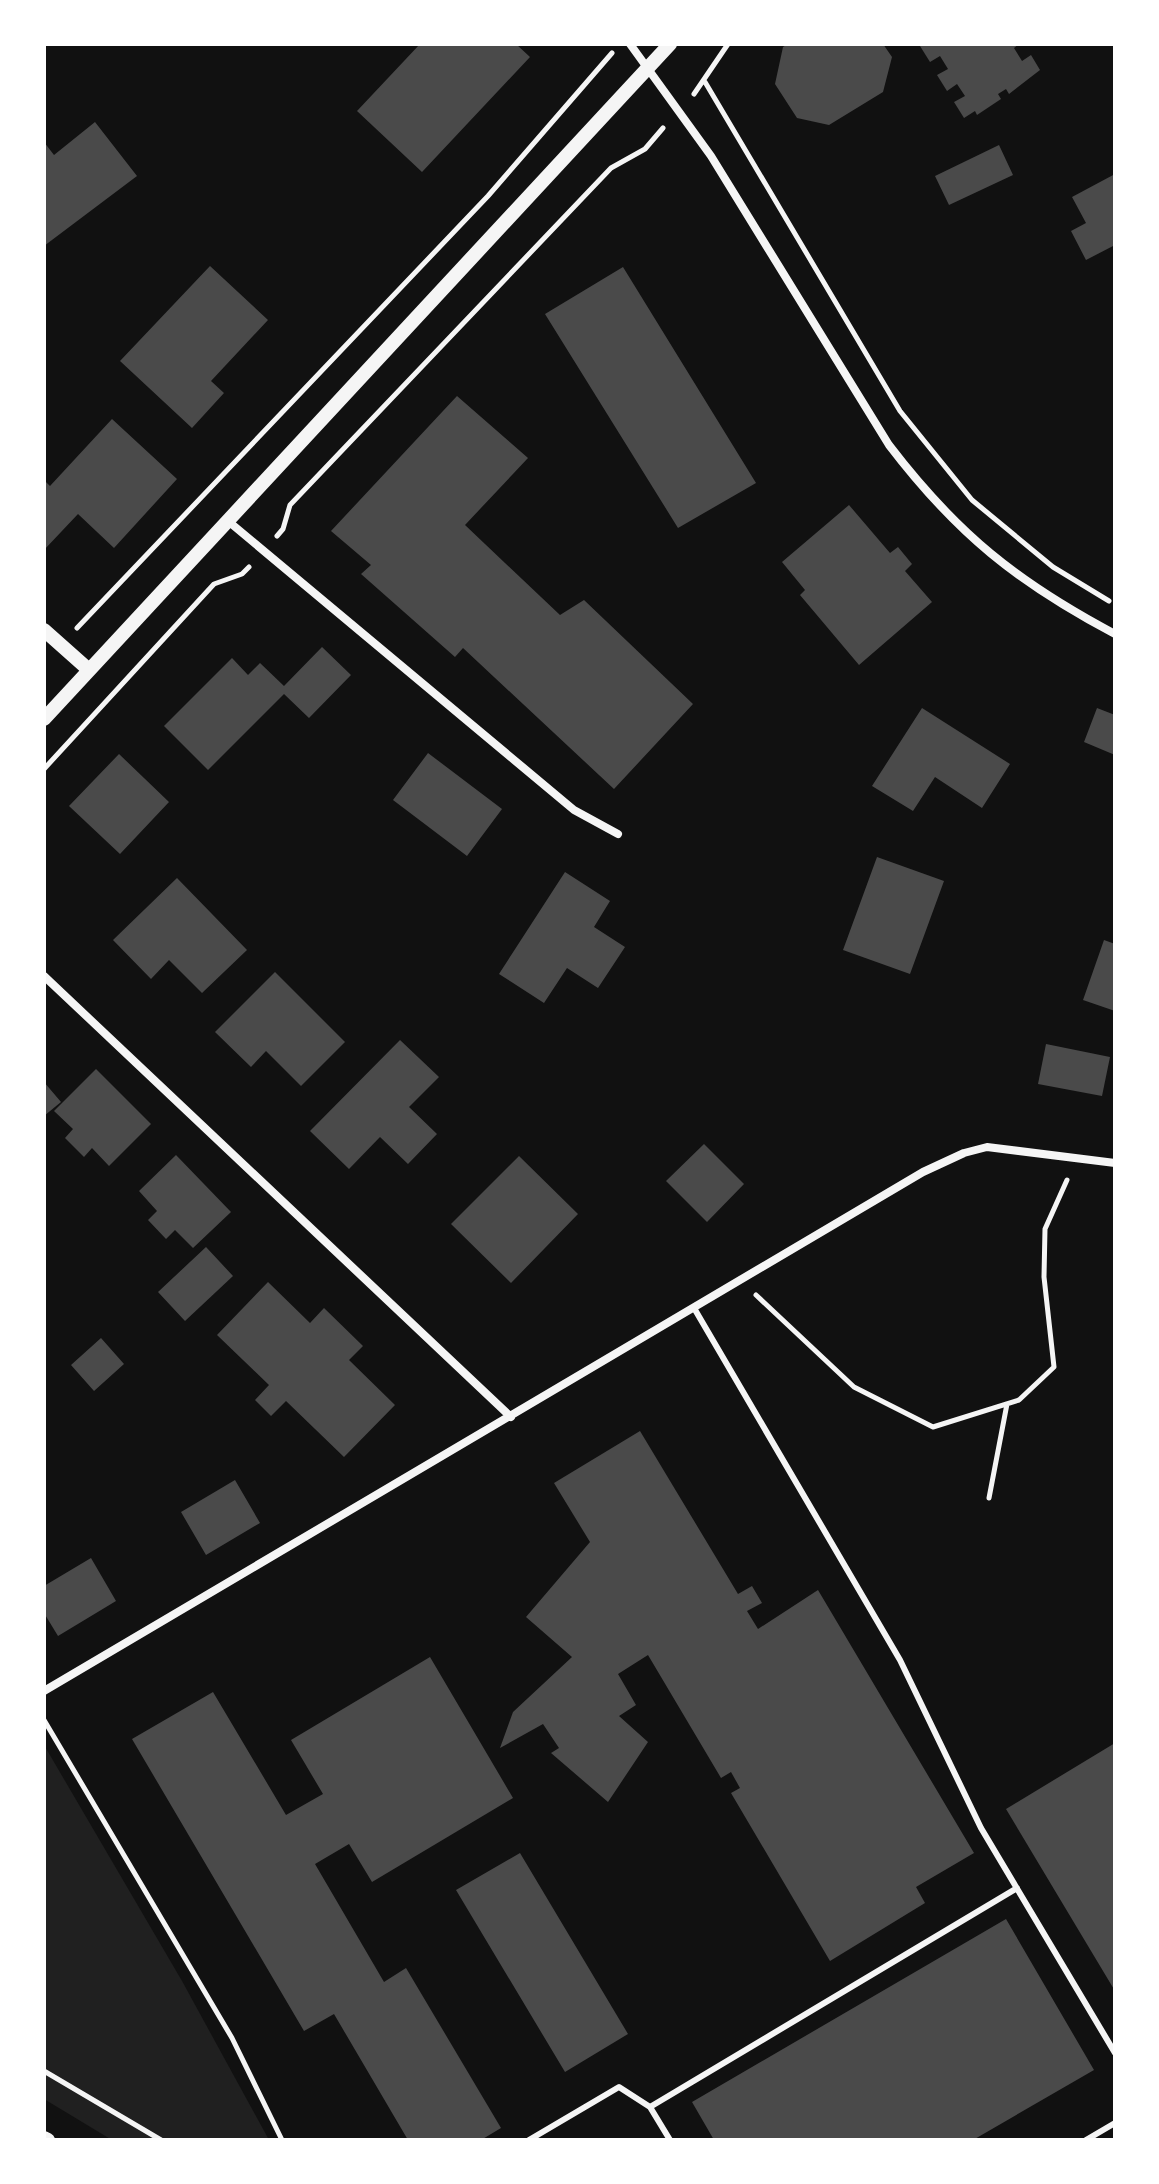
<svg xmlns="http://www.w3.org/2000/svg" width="1159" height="2184" font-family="'PT Sans Narrow',sans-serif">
  <rect width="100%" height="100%" fill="#111"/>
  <path fill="#202020" d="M44,1745L182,1981L269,2140H112L44,2099Z"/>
  <path fill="#4a4a4a" d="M420,44H516L530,57L422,172L357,111Z
    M788,44H883L892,57L883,92L829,125L797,118L775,84L783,47Z
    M924,44H1019L1014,48L1022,61L1031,55L1040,70L1009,94L1006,89L998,94L1001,99L977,115L975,111L964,118L954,102L965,96L957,84L947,91L937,75L948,69L940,56L930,62L920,46Z
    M95,122L137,176L44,246V142L54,155Z
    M999,145L1013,175L949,205L935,176Z
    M1115,174V245L1086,260L1071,231L1086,223L1072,197Z
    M210,266L268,320L211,381L224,393L192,428L120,361Z
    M623,267L756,483L678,528L545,314Z
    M457,396L528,458L465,525L560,615L584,600L693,704L614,789L463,648L455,657L361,574L371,565L331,531Z
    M112,419L177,479L114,548L78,514L44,550V480L50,486Z
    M849,505L890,553L898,547L912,564L905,571L932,602L859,665L800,595L805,590L782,562Z
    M322,647L351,675L309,718L284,694L208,770L164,726L232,658L248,675L260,663L284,686Z
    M922,708L1010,764L982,808L935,777L913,811L872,786Z
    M1097,708L1115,715V755L1084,742Z
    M428,753L502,809L467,856L393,800Z
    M119,754L169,802L120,854L69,806Z
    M877,857L944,881L910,974L843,950Z
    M565,872L610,901L594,927L625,947L598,988L567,968L544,1003L499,974Z
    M177,878L247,950L202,993L169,960L151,979L113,940Z
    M1104,940L1115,944V1011L1083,1000Z
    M275,972L345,1042L301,1086L266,1051L251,1067L215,1032Z
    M400,1040L439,1077L409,1107L437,1134L408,1164L380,1137L349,1169L310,1131Z
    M1046,1044L1110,1057L1102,1096L1038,1084Z
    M96,1069L151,1124L109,1166L92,1148L84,1157L65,1138L73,1129L54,1111Z
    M44,1082L61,1102L44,1116Z
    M704,1144L744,1184L707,1222L666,1181Z
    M176,1155L231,1212L193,1248L175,1230L166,1239L148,1220L157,1211L139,1191Z
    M519,1156L578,1214L511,1283L451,1224Z
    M206,1247L233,1276L185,1321L158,1292Z
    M268,1282L310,1323L324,1308L363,1346L349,1360L395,1405L344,1457L286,1401L271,1416L255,1400L269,1385L217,1335Z
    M101,1338L124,1364L94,1391L71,1365Z
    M640,1431L738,1594L752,1586L762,1603L747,1611L758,1629L818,1590L974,1853L916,1887L925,1903L830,1961L731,1793L740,1788L731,1772L721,1778L648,1655L618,1674L636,1705L619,1716L648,1742L608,1802L551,1753L559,1748L543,1724L500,1748L513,1712L572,1657L526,1617L590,1542L554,1483Z
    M235,1480L260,1523L206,1555L181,1512Z
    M91,1558L116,1601L58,1636L44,1613V1586Z
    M430,1657L513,1798L372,1882L349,1844L315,1864L384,1982L406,1968L501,2128L481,2140H408L334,2014L304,2031L132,1739L213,1692L286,1815L323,1794L291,1740Z
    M1115,1743V1991L1006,1809Z
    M520,1853L628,2034L565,2072L456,1890Z
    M1006,1919L1094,2070L973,2140H714L692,2102Z"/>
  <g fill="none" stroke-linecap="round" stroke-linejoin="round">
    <path stroke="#f5f5f5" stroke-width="5" d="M705,82L900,411L972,500L1053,567L1109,601
      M694,94L728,44
      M277,536L283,529L290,505L611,168L645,149L663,128
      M77,628L488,196L612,53
      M44,769L214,584L242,574L249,567
      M756,1295L854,1387L933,1427L1019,1400L1054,1367L1044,1277L1045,1229L1067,1180
      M989,1498L1007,1404
      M44,1720L232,2038L282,2140
      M44,2071L161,2140"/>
    <path stroke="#f5f5f5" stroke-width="6" d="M694,1308L900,1660L981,1828L1115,2053
      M650,2107L670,2140
      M529,2140L619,2087L650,2107L1017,1888
      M1086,2140L1115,2123"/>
    <path stroke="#f5f5f5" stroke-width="8" d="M630,44L711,156L889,445C957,534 1017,582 1115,634
      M228,521L574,810L618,834
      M44,976L511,1417
      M44,1691L923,1172L964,1153L987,1147L1115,1163"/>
    <path stroke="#f5f5f5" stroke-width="14" d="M44,630L89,670
      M44,719L670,44
      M44,2138L48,2140"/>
  </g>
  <rect width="1159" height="2184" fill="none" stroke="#ffffff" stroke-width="92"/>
</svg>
